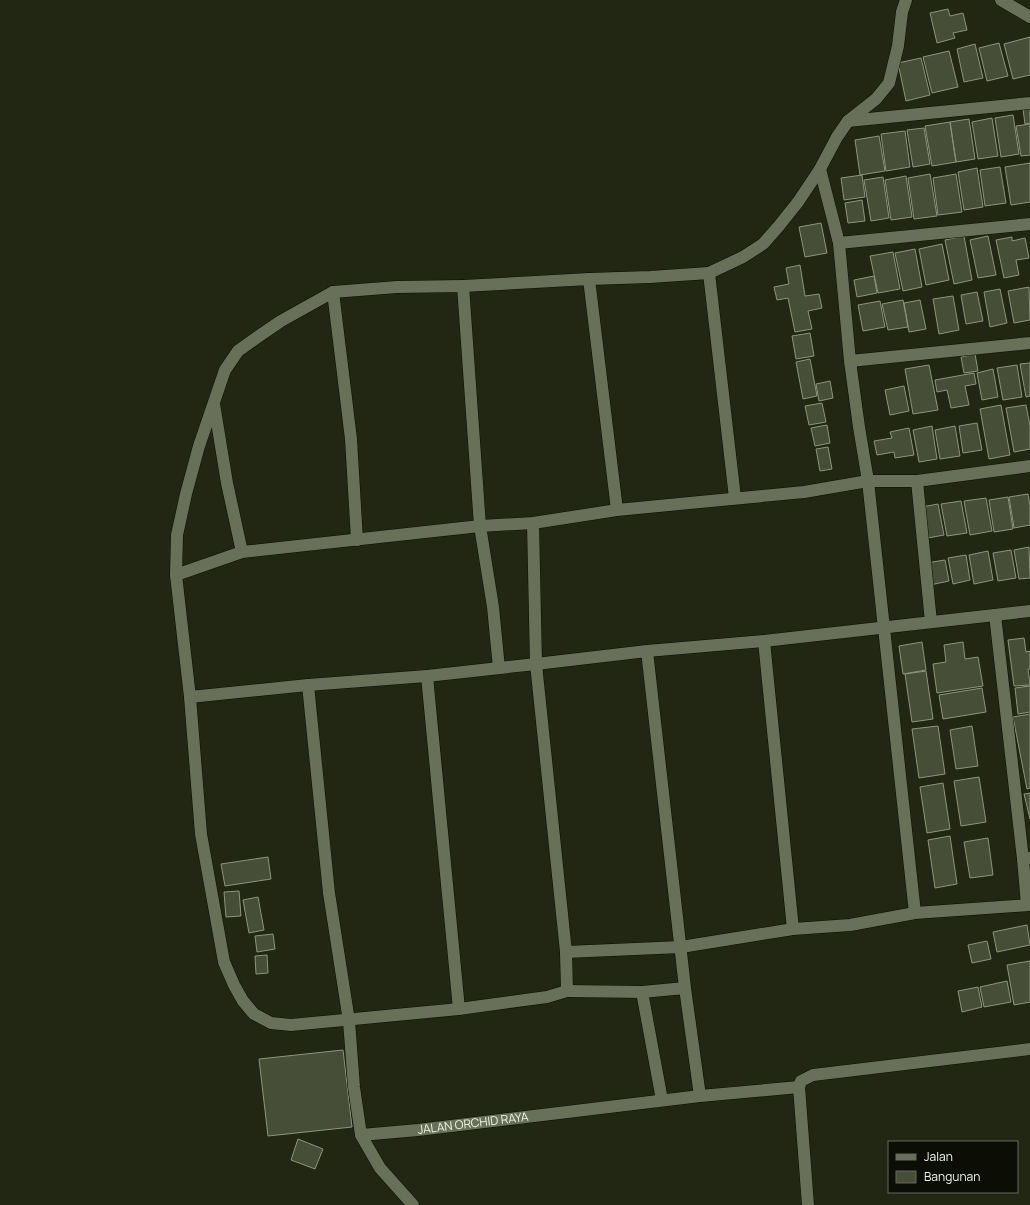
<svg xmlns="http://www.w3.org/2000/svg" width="1030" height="1205" font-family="Manrope,sans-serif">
  <rect width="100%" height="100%" fill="#212712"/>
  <path fill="#474e38" stroke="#8d957c" d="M948,9L950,16L963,13L967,30L953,33L955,38L937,43L930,13Z
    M1030,37V75L1013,79L1004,44Z
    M999,43L1008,76L987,81L979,48Z
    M975,44L983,78L964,82L957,49Z
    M949,51L958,87L932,93L923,57Z
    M921,58L930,95L906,101L898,63Z
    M1030,108V123L1025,124L1023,109Z
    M1013,115L1019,154L1001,157L995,118Z
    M992,118L998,156L978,159L972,122Z
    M969,119L975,159L956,162L950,122Z
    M950,122L956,162L932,166L925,126Z
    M1030,124V155L1021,156L1016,126Z
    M924,128L930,164L913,167L907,130Z
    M905,131L910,167L886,171L881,134Z
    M879,136L885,171L860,175L855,140Z
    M1030,163V202L1011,205L1005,167Z
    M1000,167L1006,203L985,206L980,170Z
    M977,168L983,207L964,210L958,172Z
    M930,174L937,216L914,219L908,178Z
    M956,174L962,212L938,215L933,178Z
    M862,175L865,197L844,200L841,178Z
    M906,176L912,217L891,220L885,180Z
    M883,177L889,218L871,221L864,180Z
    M862,200L865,221L848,223L845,203Z
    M821,223L827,253L805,257L799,227Z
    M964,236L972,280L954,284L945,240Z
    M988,236L996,275L978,278L970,240Z
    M1012,237V241L1025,238L1029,258L1016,260L1019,275L1004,278L996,240Z
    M942,244L949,280L926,285L919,249Z
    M915,249L922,287L903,291L895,253Z
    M893,252L900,289L878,293L870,256Z
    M800,265L805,296L819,294L822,308L808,311L812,329L795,332L788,298L777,300L774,287L789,284L786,268Z
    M874,276L877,293L857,297L854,280Z
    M1029,287L1030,320L1014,323L1008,291Z
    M1000,289L1007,323L990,327L984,292Z
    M977,292L983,321L966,324L961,295Z
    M953,296L959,330L939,334L933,299Z
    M903,300L908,327L888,330L882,304Z
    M920,300L926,329L909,332L904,303Z
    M880,301L885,327L863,331L858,305Z
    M810,333L814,356L796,359L792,336Z
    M975,354L978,371L964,373L961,357Z
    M810,359L817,396L803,399L796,362Z
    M1030,363V396L1026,397L1020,364Z
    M929,365L938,410L913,414L905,369Z
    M1017,365L1022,397L1003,400L997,368Z
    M993,369L998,397L982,400L977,373Z
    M974,373L976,384L965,386L969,405L951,408L947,390L937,392L935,380Z
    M830,381L833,398L819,401L816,384Z
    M904,386L909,411L890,415L885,390Z
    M822,403L826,422L809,425L805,406Z
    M1001,405L1010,455L989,459L980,409Z
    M1026,405L1030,426V449L1014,452L1006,408Z
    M977,423L982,450L963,453L959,426Z
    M827,425L830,443L815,446L811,428Z
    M932,426L937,459L919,462L913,430Z
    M955,426L960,456L940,459L935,430Z
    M909,428L914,455L895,458L894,452L877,455L874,441L892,438L890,432Z
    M828,447L832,469L820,471L816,449Z
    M1028,494L1030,506V525L1014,528L1009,497Z
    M1008,497L1013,529L994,532L989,500Z
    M986,498L992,531L970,535L964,501Z
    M961,501L967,533L947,536L941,504Z
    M938,504L944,535L928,538L922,507Z
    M1029,547L1030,578L1019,579L1014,550Z
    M1011,550L1016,578L998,581L993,553Z
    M988,551L993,580L974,584L969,555Z
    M966,555L970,580L953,584L948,558Z
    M945,560L949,581L930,585L926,563Z
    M1024,638L1026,652L1030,651V669H1028L1030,685L1014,686L1008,640Z
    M922,642L926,670L903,674L899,646Z
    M963,642L965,659L978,657L983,686L937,693L933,664L946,662L944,645Z
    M926,671L933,719L912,722L905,674Z
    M1030,686V712L1018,714L1015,688Z
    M982,688L986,712L943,719L939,695Z
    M1030,714V788L1027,789L1013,717Z
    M938,726L945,774L919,778L912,729Z
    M972,726L978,766L956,769L950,730Z
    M979,777L986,822L961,826L954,781Z
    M943,783L950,829L927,833L920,787Z
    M1030,793V819L1024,794Z
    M950,836L957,884L935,888L928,840Z
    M988,838L993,875L970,878L964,842Z
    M268,857L271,879L225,886L221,864Z
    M239,891L241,916L226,917L224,892Z
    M258,897L264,930L249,933L243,900Z
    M1027,925L1030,945L997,952L993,932Z
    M273,934L275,949L257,952L255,936Z
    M987,941L991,959L972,963L968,945Z
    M267,955L268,973L256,974L255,956Z
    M1030,961V1002L1014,1005L1007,965Z
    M1007,981L1011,1002L984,1007L980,987Z
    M978,987L982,1007L962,1012L958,991Z
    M343,1050L352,1127L268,1136L259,1059Z
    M298,1139L323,1149L315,1169L291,1160Z"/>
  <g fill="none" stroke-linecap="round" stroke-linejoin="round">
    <g stroke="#0a0f01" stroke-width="13">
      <g id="minor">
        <path d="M1001,0L1030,17"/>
        <path d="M848,121L1030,103"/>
        <path d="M820,169L839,243L850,361L1030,343"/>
        <path d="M839,243L1030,224"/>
        <path d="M709,273L743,257L763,244L778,227L798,202L820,169L837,137L848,121L876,99L889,83L898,46L902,12L906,0"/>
        <path d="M589,279L650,277L709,273L735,498"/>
        <path d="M463,286L589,279L617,510"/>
        <path d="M850,361L859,427L868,481L915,913"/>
        <path d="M214,404L227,483L242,552"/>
        <path d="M917,481L931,622"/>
        <path d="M533,523L536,664L647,651L685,988"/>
        <path d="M176,575L177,535L186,494L199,446L225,370L238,351L259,336L281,321L333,292L351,439L357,540"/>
        <path d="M995,615L1023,859"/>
        <path d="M764,641L793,929L850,925L915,913L1030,905"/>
        <path d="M647,651L764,641L1030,611"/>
        <path d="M536,664L566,952L567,991L547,997L459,1009L291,1025L271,1023L254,1014L243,1001L234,985L224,962L201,834L190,697L308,685L427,676Z"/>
        <path d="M499,668L493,607L480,526L533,523L617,510L804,492L868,481H917L1030,466"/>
        <path d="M427,676L459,1009"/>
        <path id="s1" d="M308,685L329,893L349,1021L354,1087L361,1135L418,1130L700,1096"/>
        <path d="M190,697L176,575L242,552L480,526L463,286L397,287L333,292"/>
        <path d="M1027,905L1023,859L1030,858"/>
        <path d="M566,952L681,947L793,929"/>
        <path d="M567,991L642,992L685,988L700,1096L799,1087"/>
        <path d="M642,992L662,1100"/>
        <path d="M361,1135L380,1168L413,1205"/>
        <path d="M808,1205L799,1087L801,1081L813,1075L1030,1049"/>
      </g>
    </g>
    <use href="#minor" stroke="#697059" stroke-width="12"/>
  </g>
  <g text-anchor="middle" stroke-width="4" stroke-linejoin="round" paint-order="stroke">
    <g font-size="12" fill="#edf2e4" stroke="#0c0e06">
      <text dy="4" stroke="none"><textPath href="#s1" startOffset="566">JALAN ORCHID RAYA</textPath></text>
    </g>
  </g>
  <rect x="888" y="1141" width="130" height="52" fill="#0c0e06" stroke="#66695f"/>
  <rect x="896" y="1154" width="20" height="6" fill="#697059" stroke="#66695f"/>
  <text x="924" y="1161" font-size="12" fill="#edf2e4">Jalan</text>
  <rect x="896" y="1171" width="20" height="12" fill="#474e38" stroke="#66695f"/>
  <text x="924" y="1181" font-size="12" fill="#edf2e4">Bangunan</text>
</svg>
